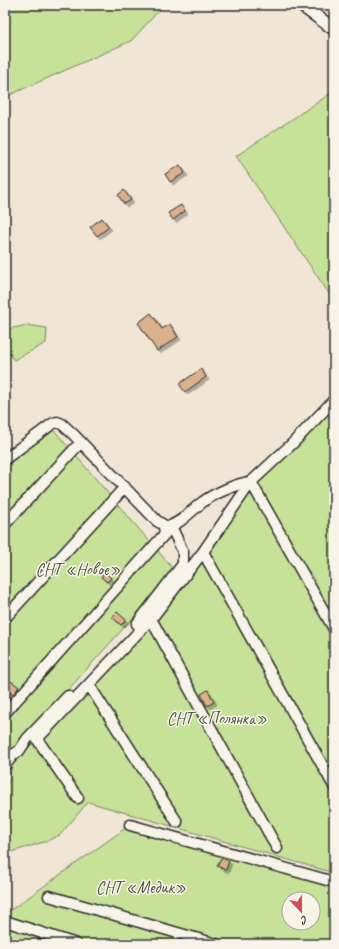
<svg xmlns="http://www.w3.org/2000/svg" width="339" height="949" font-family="Caveat,sans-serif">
  <defs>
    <filter id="shadow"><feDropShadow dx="3" dy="3" stdDeviation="0" flood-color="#0004"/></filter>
  </defs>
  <rect width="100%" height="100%" fill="#f1e6d6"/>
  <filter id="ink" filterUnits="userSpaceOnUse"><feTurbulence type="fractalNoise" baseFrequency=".025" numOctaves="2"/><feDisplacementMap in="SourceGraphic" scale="8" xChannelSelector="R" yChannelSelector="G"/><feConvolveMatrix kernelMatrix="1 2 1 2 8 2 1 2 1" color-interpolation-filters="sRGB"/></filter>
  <g filter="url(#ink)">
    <path fill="#c6e198" stroke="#788662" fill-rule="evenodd" d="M13,5H164L131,41L5,97V8Z
      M334,93V301L236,156L330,94Z
      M5,321L9,329L27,325L47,328L46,343L14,360L5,348Z
      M334,400V873L88,802L60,835L47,841L5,854V786L9,781L12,765L151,619L251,482Z
      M52,428L175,571L5,760V462Z
      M130,825L334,882V944H5V914ZM289,899H313V923H289Z"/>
    <path fill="#dbb18c" stroke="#2b2b2b" filter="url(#shadow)" d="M180,165L185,173L170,182L165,174Z
      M124,190L131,200L124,204L118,195Z
      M181,205L185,211L173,220L168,213Z
      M102,218L109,227L97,236L90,227Z
      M151,313L162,329L170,324L178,337L157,351L138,323Z
      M201,369L206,377L185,392L179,384Z
      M105,572L111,578L107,582L101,577Z
      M117,612L126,620L121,625L112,617Z
      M11,681L19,687L13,695L5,688Z
      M208,690L214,702L207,706L201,694Z
      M221,858L229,861L226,870L217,866Z"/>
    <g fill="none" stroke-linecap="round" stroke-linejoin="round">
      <g stroke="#2b2b2b" stroke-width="13">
        <path id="minor" d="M5,459L52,424L57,422L62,424L73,434L157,521L167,527C180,524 190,512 200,504C211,495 237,483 251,482
          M251,482L334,629
          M5,524L81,442
          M203,552L334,786
          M5,618L125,487
          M151,619L277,848
          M137,624L183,564V552L171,526
          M89,685L177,822
          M5,713L162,537L165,534L164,526
          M5,765L14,754L19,751L27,739L68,696
          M78,798L37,739L151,619L203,552L251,482L293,443L334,400
          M130,825L334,882
          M49,896L216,944
          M5,921L76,944"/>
      </g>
      <g stroke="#2b2b2b" stroke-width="15">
        <path id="major" d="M301,5L334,29"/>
      </g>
      <use href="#minor" stroke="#f7f3e8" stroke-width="10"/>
      <use href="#major" stroke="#f7f3e8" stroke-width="12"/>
    </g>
  </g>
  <g text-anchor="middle" stroke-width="3" stroke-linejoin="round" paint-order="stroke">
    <g font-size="17" fill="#525846" stroke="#f7f3e8">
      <text x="78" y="575">СНТ «Новое»</text>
      <text x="217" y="724">СНТ «Полянка»</text>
      <text x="141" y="893">СНТ «Медик»</text>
    </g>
  </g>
  <rect width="339" height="949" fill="none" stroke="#f7f3e8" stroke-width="20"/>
  <rect x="10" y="10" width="319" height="929" fill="none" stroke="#2b2b2b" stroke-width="1.5" filter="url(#ink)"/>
  <g transform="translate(301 911) rotate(158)"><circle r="19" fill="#f7f3e8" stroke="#a5a39c"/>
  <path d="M0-3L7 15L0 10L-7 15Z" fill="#d1495b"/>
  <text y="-6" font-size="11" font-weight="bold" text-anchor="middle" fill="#2b2b2b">С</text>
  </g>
</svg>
